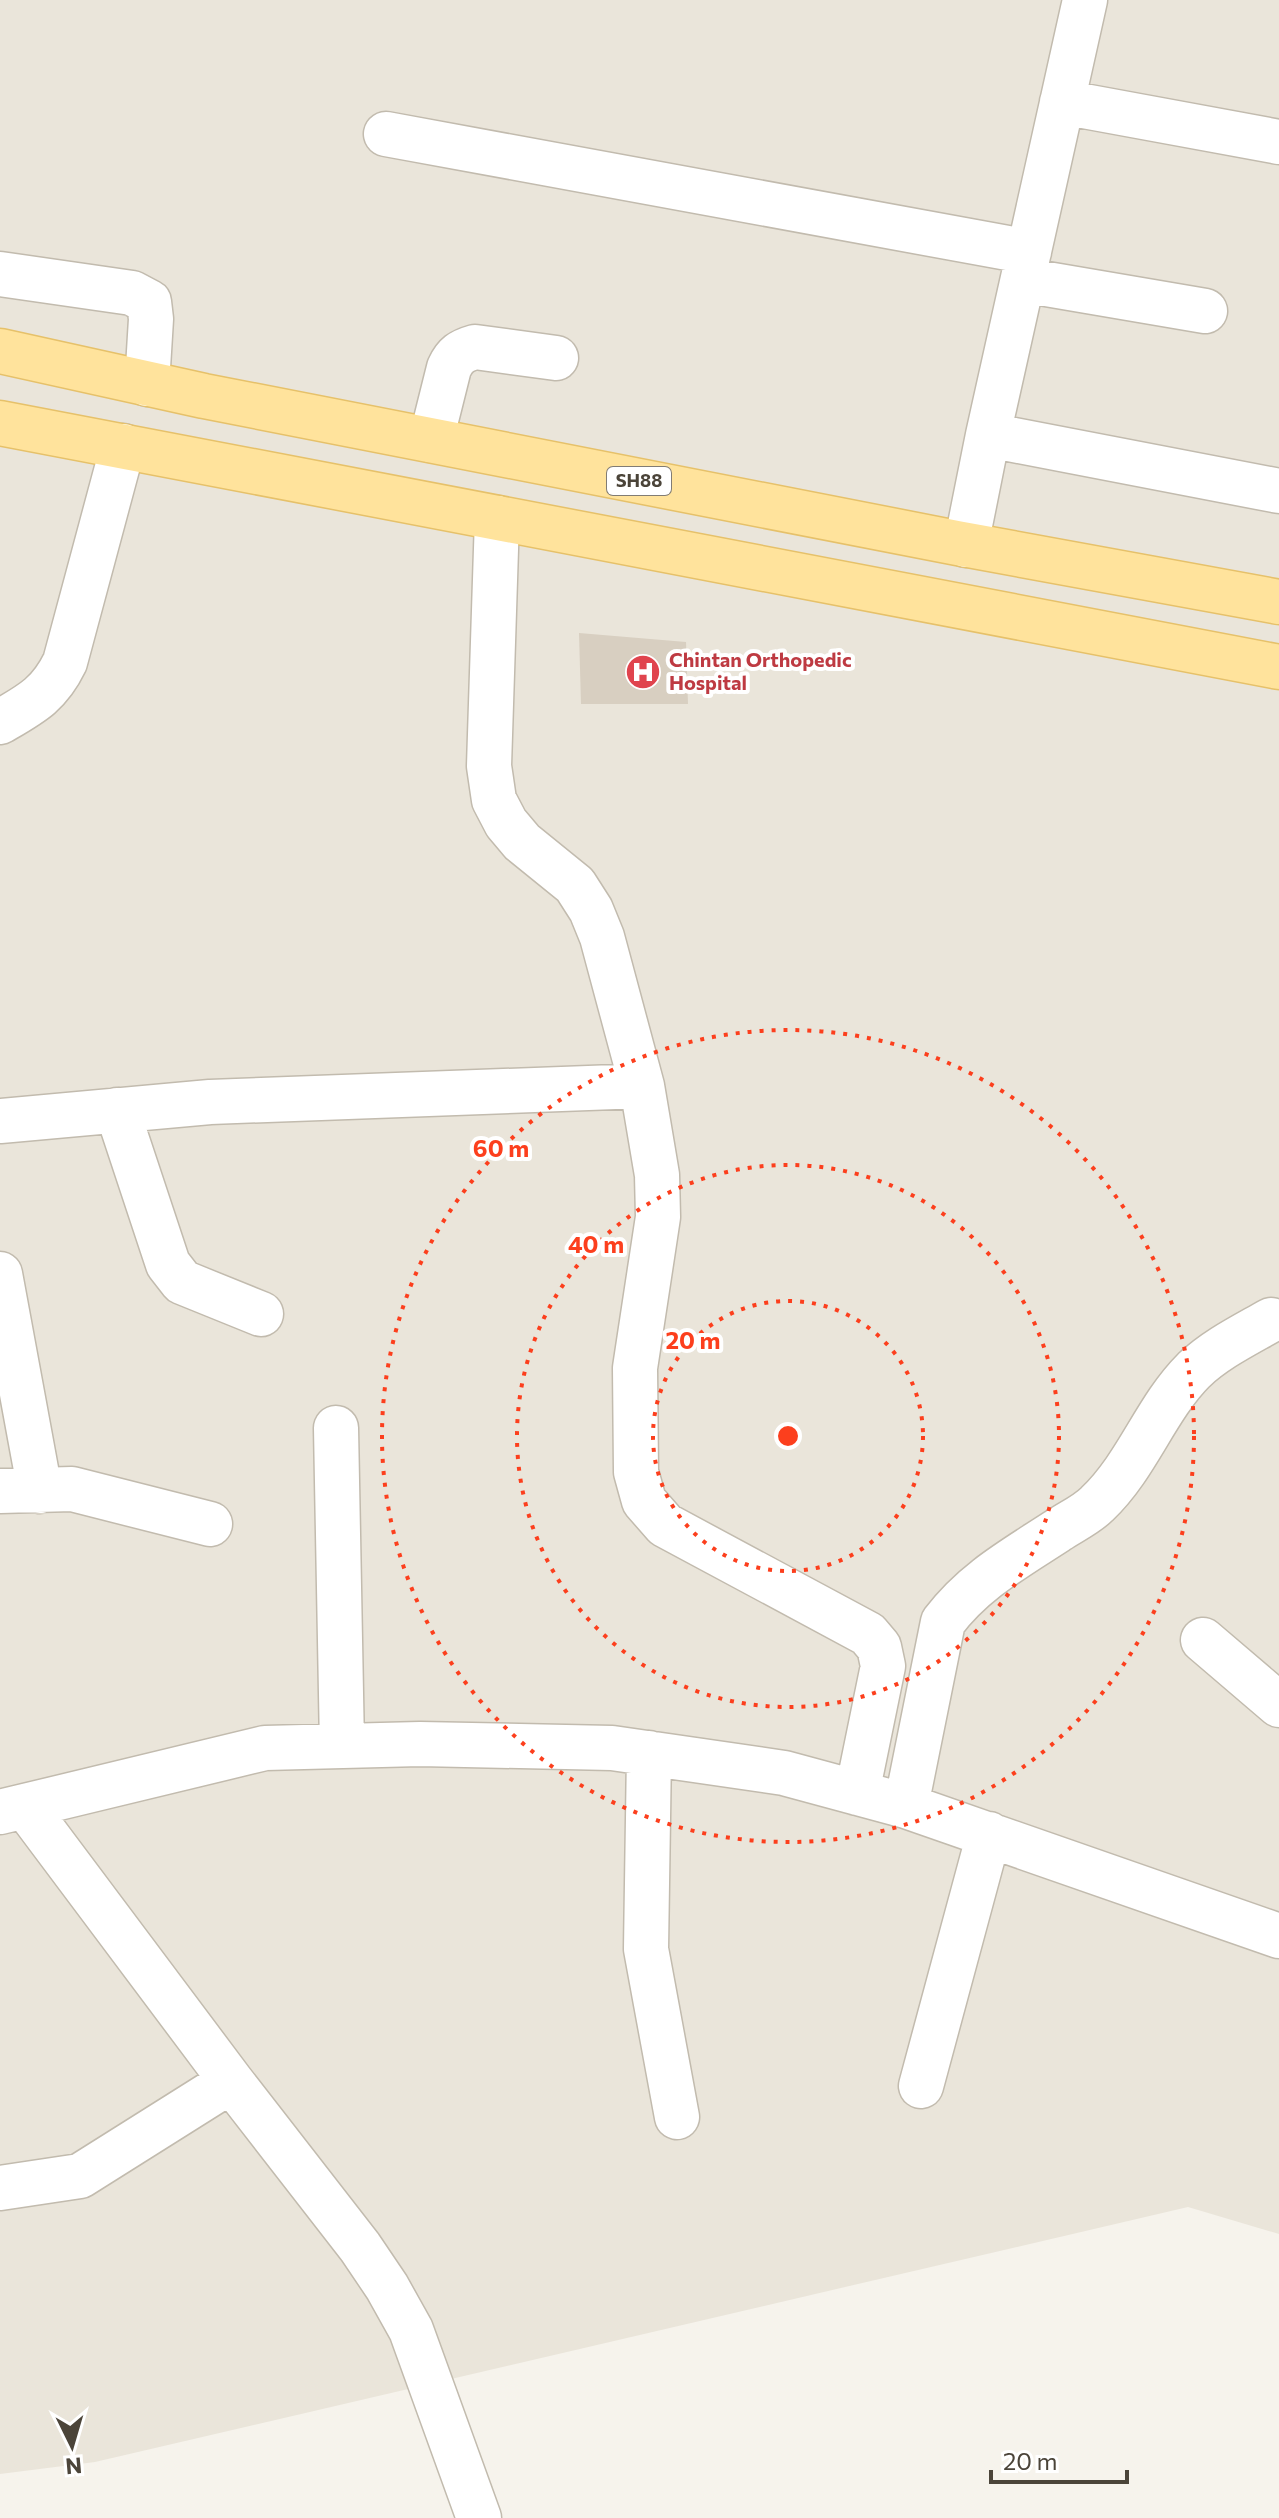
<svg xmlns="http://www.w3.org/2000/svg" width="1279" height="2518" font-family="Commissioner,sans-serif">
  <rect width="100%" height="100%" fill="#f6f3ec"/>
  <path fill="#eae5da" d="M0,0H1279V2234L1188,2207L95,2462L0,2474Z"/>
  <path fill="#d8cfc1" d="M579,633L686,642L688,704H581Z"/>
  <g fill="none" stroke-linecap="round" stroke-linejoin="round">
    <g stroke="#c2bbae" stroke-width="47">
      <path id="minor" d="M1062,102L1279,142
        M386,134L1029,252
        M0,274L132,293L149,302L151,319L147,384
        M1023,280L1205,311
        M988,435L1279,491
        M431,440L449,368C455,355 461,351 475,347L556,358
        M497,518L489,766L494,800L506,823L522,842L575,885L591,910L602,937L642,1086L657,1175L658,1217L635,1368L636,1472L644,1501L665,1525L868,1634L879,1647L883,1666L857,1793
        M966,545L988,435L1085,0
        M0,722C31,704 49,695 65,662L123,446
        M117,1110L168,1264L182,1282L261,1314
        M0,1121L210,1102L642,1086
        M0,1274L40,1491
        M336,1428L342,1746
        M0,1491L72,1489L210,1524
        M1203,1640L1279,1705
        M649,1753L646,1949L677,2117
        M25,1806L231,2081L360,2247L387,2287L411,2330L479,2518
        M906,1806L943,1622C974,1581 1014,1559 1057,1531C1070,1522 1086,1515 1097,1504C1138,1465 1155,1409 1194,1370C1216,1349 1245,1335 1271,1320
        M0,1812L265,1748L420,1744L612,1748L784,1773L906,1806L1279,1936
        M921,2086L989,1834
        M0,2188L80,2176L231,2081"/>
    </g>
    <g stroke="#e6c16a" stroke-width="47">
      <path id="major" d="M0,351L204,396L957,543L1279,602
        M0,423L1279,667"/>
    </g>
    <use href="#minor" stroke="#fff" stroke-width="44"/>
    <use href="#major" stroke="#ffe39c" stroke-width="44"/>
  </g>
  <g fill="none" stroke="#fc3f1d" stroke-width="4" stroke-dasharray="4 8">
    <circle cx="788" cy="1436" r="135"/>
    <circle cx="788" cy="1436" r="271"/>
    <circle cx="788" cy="1436" r="406"/>
  </g>
  <defs>
    <g id="hospital-disc" transform="scale(1.8)"><circle r="9.5" fill="#e0444e" stroke="#fff"/><path d="M-5-5h3v3.5h4V-5h3V5h-3V1.5h-4V5h-3Z" fill="#fff"/></g>
  </defs>
  <g fill-rule="evenodd">
    <use href="#hospital-disc" x="643" y="672"/>
  </g>
  <g text-anchor="middle" stroke-width="8" stroke-linejoin="round" paint-order="stroke">
    <rect fill="#fff" stroke="#817c74" stroke-width="2" x="607" y="467" width="64" height="28" rx="6"/>
    <g font-size="18" font-weight="bold" fill="#4b4439">
      <text x="639" y="487">SH88</text>
    </g>
    <g font-size="20" font-weight="bold" fill="#be3a42" stroke="#fff" text-anchor="start">
      <text x="669" y="667">Chintan Orthopedic<tspan x="669" dy="23">Hospital</tspan></text>
    </g>
  </g>
  <circle cx="788" cy="1436" r="12" fill="#fc3f1d" stroke="#fff" stroke-width="4"/>
  <g font-size="24" text-anchor="middle" font-weight="bold" fill="#fc3f1d" stroke="#fff" stroke-width="8" stroke-linejoin="round" paint-order="stroke">
    <text x="501" y="1157">60 m</text>
    <text x="596" y="1253">40 m</text>
    <text x="693" y="1349">20 m</text>
  </g>
  <g transform="translate(72 2446) rotate(175)" stroke="#ffffff" stroke-width="6" paint-order="stroke">
  <path d="M0-6L14 30L0 20L-14 30Z" fill="#4b4439"/>
  <text y="-12" font-size="22" font-weight="bold" text-anchor="middle" fill="#4b4439">N</text>
  </g>
  <path d="M991 2470v12h136v-12" fill="none" stroke="#4b4439" stroke-width="4"/>
  <text x="1003" y="2470" font-size="24" fill="#4b4439" stroke="#ffffff" stroke-width="6" paint-order="stroke">20 m</text>
</svg>
